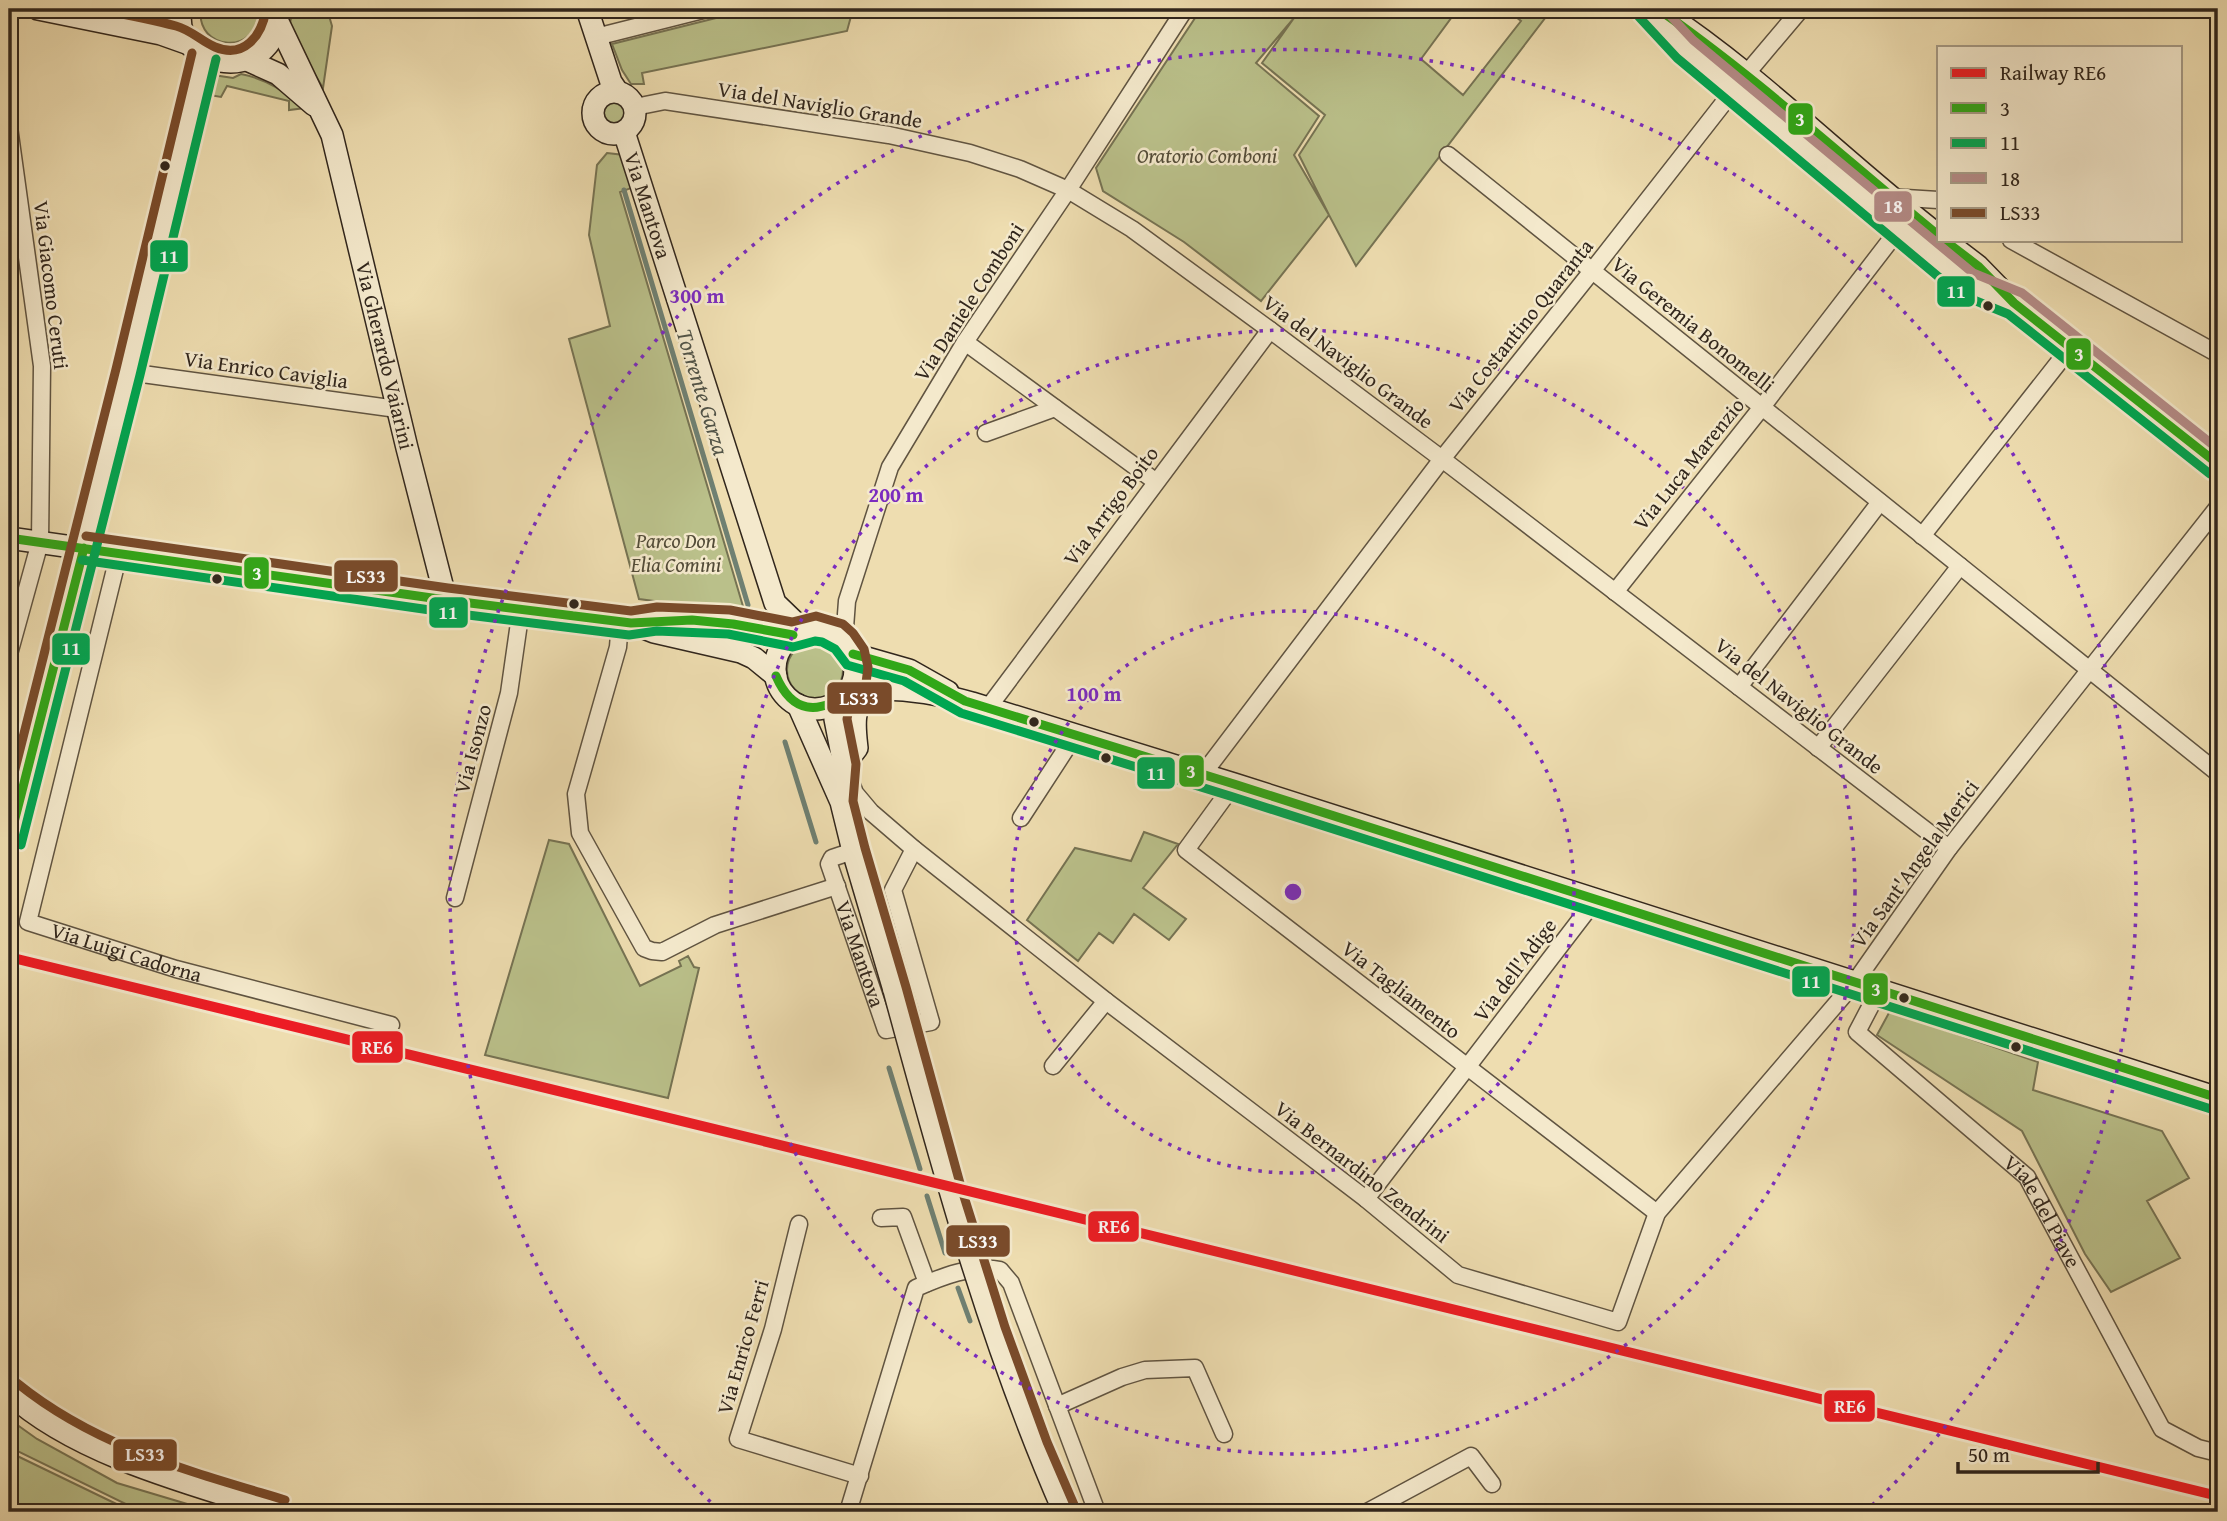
<svg xmlns="http://www.w3.org/2000/svg" width="2227" height="1521" viewBox="0 0 2227 1521" font-family="'Gentium Book Plus',serif">
<rect width="100%" height="100%" fill="#eeddb0"/>
<filter id="stains"><feTurbulence type="fractalNoise" baseFrequency=".00286" numOctaves="4"/><feColorMatrix values="0 0 0 0 .2 0 0 0 0 .09 0 0 0 0 .02 0 0 0 .5 -.17"/></filter>
<radialGradient id="worn" r=".72"><stop offset=".6" stop-color="#630" stop-opacity="0"/><stop offset="1" stop-color="#630" stop-opacity=".3"/></radialGradient>
<path fill="#bac08a" stroke="#767353" stroke-width="2" fill-rule="evenodd" d="M201 9H258C260 57 195 51 201 9Z
M293 9H327L332 26 323 88 291 35 290 23Z
M752 9H853L847 31 642 73 644 84H631L622 70 612 44Z
M1201 9H1379L1389 17 1396 9H1455L1457 10 1421 59 1463 95 1521 21 1506 9H1552L1356 266 1329 215 1261 301 1184 242 1103 191 1096 168ZM1294 18 1262 63 1325 115 1299 155 1329 215 1294 155 1319 116 1256 63Z
M241 74C267 79 285 92 305 108L289 110V101L227 86 221 97 209 95 213 75 233 78Z
M604 113a11 11 0 1 1 22 0a11 11 0 1 1-22 0Z
M607 153 624 155 634 187 620 192 745 613 639 599 569 339 610 326 589 235 597 165Z
M787 670a28 28 0 1 1 56 0a28 28 0 1 1-56 0Z
M1144 832 1178 844 1143 888 1186 919 1169 940 1134 914 1113 943 1099 933 1078 961 1027 920 1075 848 1131 861Z
M549 840 569 844 640 986 681 966 679 961 688 956 694 967 699 968 668 1098 485 1055Z
M1890 1011 2038 1062 2033 1090 2162 1131 2189 1178 2147 1201 2180 1258 2111 1292 2085 1254 2022 1131 1877 1035Z
M9 1419 37 1439 117 1483 214 1512H142L9 1447Z
M9 1452 133 1512H9Z"/>
<g fill="none" stroke-linecap="round" stroke-linejoin="round">
<path stroke="#6f8072" stroke-width="5" d="M624 190 748 605
M785 742 816 842
M889 1068 920 1169
M927 1196 945 1253
M958 1288 970 1321"/>
<defs>
<g id="street">
<path d="M596 37 707 9"/>
<path d="M635 107 665 101 889 135 970 153 1020 169 1068 190 1132 229 1270 330 1442 459 1949 848"/>
<path d="M9 127 42 366 40 542 9 654"/>
<path d="M1448 155 2218 773"/>
<path d="M1890 197 1938 200"/>
<path d="M2011 240 2218 354"/>
<path d="M965 342 1155 481"/>
<path d="M128 372 397 409"/>
<path d="M986 433 1055 408"/>
<path d="M1922 536 2070 348"/>
<path id="s1" d="M119 553 28 922 176 969 391 1025"/>
<path d="M1615 592 1762 407 1899 229"/>
<path d="M620 622 618 647 576 794 580 833 644 948 652 951 662 952 715 925 837 886"/>
<path d="M844 641 847 601 890 467 965 342 1068 190 1185 9"/>
<path d="M1739 687 1880 502"/>
<path d="M988 708 1270 330"/>
<path d="M1818 748 1960 566"/>
<path d="M844 765 855 793 871 812 914 849 1106 1001 1366 1199 1458 1275 1618 1322 1657 1213 1855 982 1949 848 2218 507"/>
<path d="M1203 774 1442 459 1592 271 1747 73 1801 9"/>
<path d="M1234 784 1186 850 1657 1213"/>
<path d="M1021 818 1075 735"/>
<path id="s2" d="M853 851 832 858 829 864 886 1030 931 1022 893 890 914 849"/>
<path d="M455 898 509 693 521 609"/>
<path id="s3" d="M1879 990 1857 1032 2027 1177 2162 1429 2198 1448 2218 1453"/>
<path d="M1053 1066 1106 1001"/>
<path d="M1366 1199 1596 899"/>
<path d="M881 1218 903 1217 927 1283"/>
<path d="M799 1224 773 1329 738 1439 860 1476"/>
<path d="M1057 1406 1122 1377 1145 1370 1195 1368 1224 1434"/>
<path d="M848 1512 916 1288C941 1277 973 1264 1000 1270L1011 1283 1097 1512"/>
<path d="M1367 1512 1471 1456 1492 1484"/>
</g>
<g id="secondary">
<path d="M38 9 161 34 192 45"/>
<path d="M181 9C170 71 276 86 278 13"/>
<path d="M587 9 611 82 617 91"/>
<path d="M1648 9 1685 49 1899 229 1967 284 2014 303"/>
<path d="M1660 10C1760 76 1844 162 1938 235"/>
<path id="s4" d="M278 22 332 135 407 448 446 600"/>
<path d="M247 60 278 74 314 105"/>
<circle cx="614" cy="113" r="21"/>
<path id="s5" d="M624 132 775 603 803 630"/>
<path d="M1944 240 1978 266 2014 303 2218 464"/>
<path d="M9 538 446 600 631 623 654 632 741 652 754 658 776 676"/>
<path d="M633 623C687 614 740 625 793 635"/>
<circle cx="815" cy="669" r="40"/>
<path d="M853 654 909 670 948 692"/>
<path d="M849 692C889 685 933 692 972 703L1234 784 2218 1098"/>
<path d="M838 702 835 719 844 765V772"/>
<path d="M798 705 841 802 853 851 894 990"/>
<path d="M844 765 857 748C854 721 850 699 883 692"/>
<path d="M9 842 128 372 204 56"/>
<path d="M9 1393C76 1455 194 1485 281 1512"/>
</g>
</defs>
<use href="#street" stroke="#605441" stroke-width="19"/>
<use href="#secondary" stroke="#31261c" stroke-width="24"/>
<use href="#street" stroke="#f4e9cc" stroke-width="16"/>
<use href="#secondary" stroke="#f4e9cc" stroke-width="21"/>
<defs>
<path id="secondary-bridge" d="M894 990C942 1167 990 1344 1064 1512"/>
</defs>
<use href="#secondary-bridge" stroke="#31261c" stroke-width="24" stroke-linecap="butt"/>
<use href="#secondary-bridge" stroke="#f4e9cc" stroke-width="21"/>
<defs>
<path id="bus-1" d="M1658 9C1757 78 1845 159 1938 235
M1944 240 1978 266 2014 303 2218 464
M9 538 446 600 631 623 692 620 733 624 793 635
M853 654 909 670 965 701 1234 784 2218 1098
M776 676C792 713 818 716 849 692
M9 842 84 548"/>
<path id="bus-2" d="M1639 17 1677 58 1959 294 2008 314 2210 474
M82 560 444 612 629 635 657 631 728 634 793 647 815 641 822 642 835 649 847 665 904 681 961 713 1230 796 2214 1110
M21 845 140 375 216 59"/>
<path id="bus-3" d="M1664 9 1693 40 1973 273 2022 293 2218 449"/>
<path id="bus-4" d="M96 9C123 14 150 19 176 26 191 30 201 41 215 47 244 59 262 36 266 9
M86 536 448 588 631 611 657 607 730 610 792 622 816 616 843 624 853 633 864 649 868 667 866 683 859 699 849 708 847 719 856 764 853 801 865 848 906 987 961 1187 1005 1327 1047 1442 1075 1507
M9 793 116 369 192 53
M17 1383C96 1447 189 1471 285 1500"/>
</defs>
<use href="#bus-1" stroke="#f4e9cc" stroke-width="14"/>
<use href="#bus-2" stroke="#f4e9cc" stroke-width="14"/>
<use href="#bus-3" stroke="#f4e9cc" stroke-width="14"/>
<use href="#bus-4" stroke="#f4e9cc" stroke-width="14"/>
<use href="#bus-1" stroke="#31a718" stroke-width="9"/>
<use href="#bus-2" stroke="#00a651" stroke-width="9"/>
<use href="#bus-3" stroke="#b48b87" stroke-width="9"/>
<use href="#bus-4" stroke="#7a4b2a" stroke-width="9"/>
<defs>
<path id="rail-1" d="M9 957 2218 1496"/>
</defs>
<use href="#rail-1" stroke="#f4e9cc" stroke-width="16"/>
<use href="#rail-1" stroke="#ed1c24" stroke-width="10"/>
</g>
<g fill="none" stroke="#7b2cbf" stroke-width="3.5" stroke-dasharray="3.5 7">
<circle cx="1293" cy="892" r="281"/>
<circle cx="1293" cy="892" r="562"/>
<path d="M718 1509A843 843 0 1 1 1868 1509"/>
</g>
<g fill="#31261c" stroke="#f4e9cc" stroke-width="2.5">
<circle cx="165" cy="166" r="6"/>
<circle cx="1988" cy="306" r="6"/>
<circle cx="217" cy="579" r="6"/>
<circle cx="574" cy="604" r="6"/>
<circle cx="1034" cy="722" r="6"/>
<circle cx="1106" cy="758" r="6"/>
<circle cx="1904" cy="998" r="6"/>
<circle cx="2016" cy="1047" r="6"/>
</g>
<g text-anchor="middle" stroke-width="5" stroke-linejoin="round" paint-order="stroke">
<g font-size="21" fill="#31261c" stroke="#f4e9cc">
<text transform="translate(820 105) rotate(9)" y="7">Via del Naviglio Grande</text>
<text dy="7" stroke="none"><textPath href="#s5" startOffset="77">Via Mantova</textPath></text>
<text transform="translate(51 285) rotate(83)" y="7">Via Giacomo Ceruti</text>
<text transform="translate(969 302) rotate(-57)" y="7">Via Daniele Comboni</text>
<text transform="translate(1693 325) rotate(39)" y="7">Via Geremia Bonomelli</text>
<text transform="translate(1521 326) rotate(-51)" y="7">Via Costantino Quaranta</text>
<text dy="7" stroke="none"><textPath href="#s4" startOffset="352">Via Gherardo Vaiarini</textPath></text>
<text transform="translate(1348 362) rotate(37)" y="7">Via del Naviglio Grande</text>
<text transform="translate(266 370) rotate(8)" y="7">Via Enrico Caviglia</text>
<text transform="translate(1689 464) rotate(-51)" y="7">Via Luca Marenzio</text>
<text transform="translate(1111 506) rotate(-53)" y="7">Via Arrigo Boito</text>
<text transform="translate(1799 706) rotate(38)" y="7">Via del Naviglio Grande</text>
<text transform="translate(473 749) rotate(-75)" y="7">Via Isonzo</text>
<text transform="translate(1915 864) rotate(-54)" y="7">Via Sant'Angela Merici</text>
<text dy="7" stroke="none"><textPath href="#s1" startOffset="483">Via Luigi Cadorna</textPath></text>
<text dy="7" stroke="none"><textPath href="#s2" startOffset="124">Via Mantova</textPath></text>
<text transform="translate(1515 970) rotate(-53)" y="7">Via dell'Adige</text>
<text transform="translate(1401 990) rotate(38)" y="7">Via Tagliamento</text>
<text transform="translate(1362 1172) rotate(38)" y="7">Via Bernardino Zendrini</text>
<text dy="7" stroke="none"><textPath href="#s3" startOffset="308">Viale del Piave</textPath></text>
<text transform="translate(743 1347) rotate(-74)" y="7">Via Enrico Ferri</text>
</g>
<g font-size="21" font-style="italic" fill="#534c38" stroke="#f4e9cc">
<text x="1207" y="163">Oratorio Comboni</text>
<text x="676" y="548">Parco Don<tspan x="676" dy="24">Elia Comini</tspan></text>
</g>
<g font-size="23" font-style="italic" fill="#505347" stroke="#f4e9cc">
<text transform="translate(703 392) rotate(73)" y="8">Torrente Garza</text>
</g>
</g>
<circle cx="1293" cy="892" r="10" fill="#7b2cbf" stroke="#f4e9cc" stroke-width="3.5"/>
<g font-size="21" text-anchor="middle" font-weight="bold" fill="#7b2cbf" stroke="#f4e9cc" stroke-width="5" stroke-linejoin="round" paint-order="stroke">
<text x="697" y="303">300 m</text>
<text x="896" y="502">200 m</text>
<text x="1094" y="701">100 m</text>
</g>
<g stroke="#f4e9cc" stroke-width="2.5">
<rect x="1787" y="102" width="27" height="34" rx="7" fill="#31a718"/>
<rect x="1873" y="190" width="40" height="33" rx="7" fill="#b48b87"/>
<rect x="149" y="239" width="40" height="34" rx="7" fill="#00a651"/>
<rect x="1936" y="275" width="40" height="33" rx="7" fill="#00a651"/>
<rect x="2065" y="337" width="27" height="34" rx="7" fill="#31a718"/>
<rect x="243" y="556" width="27" height="34" rx="7" fill="#31a718"/>
<rect x="333" y="559" width="66" height="34" rx="7" fill="#7a4b2a"/>
<rect x="428" y="596" width="41" height="33" rx="7" fill="#00a651"/>
<rect x="51" y="632" width="40" height="34" rx="7" fill="#00a651"/>
<rect x="826" y="681" width="67" height="34" rx="7" fill="#7a4b2a"/>
<rect x="1178" y="754" width="27" height="34" rx="7" fill="#31a718"/>
<rect x="1136" y="756" width="40" height="34" rx="7" fill="#00a651"/>
<rect x="1791" y="965" width="40" height="33" rx="7" fill="#00a651"/>
<rect x="1862" y="972" width="27" height="34" rx="7" fill="#31a718"/>
<rect x="351" y="1030" width="53" height="34" rx="7" fill="#ed1c24"/>
<rect x="1087" y="1210" width="53" height="33" rx="7" fill="#ed1c24"/>
<rect x="945" y="1224" width="66" height="34" rx="7" fill="#7a4b2a"/>
<rect x="1823" y="1389" width="53" height="34" rx="7" fill="#ed1c24"/>
<rect x="112" y="1438" width="66" height="34" rx="7" fill="#7a4b2a"/>
</g>
<g font-size="19" text-anchor="middle" font-weight="bold" fill="#fff">
<text x="1800" y="126">3</text>
<text x="1893" y="213">18</text>
<text x="169" y="263">11</text>
<text x="1956" y="298">11</text>
<text x="2079" y="361">3</text>
<text x="257" y="580">3</text>
<text x="366" y="583">LS33</text>
<text x="448" y="619">11</text>
<text x="71" y="655">11</text>
<text x="859" y="705">LS33</text>
<text x="1191" y="778">3</text>
<text x="1156" y="780">11</text>
<text x="1811" y="988">11</text>
<text x="1876" y="996">3</text>
<text x="377" y="1054">RE6</text>
<text x="1114" y="1233">RE6</text>
<text x="978" y="1248">LS33</text>
<text x="1850" y="1413">RE6</text>
<text x="145" y="1461">LS33</text>
</g>
<rect width="2227" height="1521" fill="none" stroke="#eeddb0" stroke-width="35"/>
<rect x="10" y="10" width="2206" height="1500" fill="none" stroke="#31261c" stroke-width="3.5"/>
<rect x="18" y="18" width="2192" height="1486" fill="none" stroke="#31261c" stroke-width="2"/>
<rect x="1937" y="46" width="245" height="196" fill="#f4e9cc" stroke="#a69b86" stroke-width="2"/>
<rect x="1951" y="68" width="35" height="10" fill="#ed1c24" stroke="#a69b86" stroke-width="2"/>
<text x="2000" y="80" font-size="21" fill="#31261c">Railway RE6</text>
<rect x="1951" y="103" width="35" height="10" fill="#31a718" stroke="#a69b86" stroke-width="2"/>
<text x="2000" y="116" font-size="21" fill="#31261c">3</text>
<rect x="1951" y="138" width="35" height="10" fill="#00a651" stroke="#a69b86" stroke-width="2"/>
<text x="2000" y="150" font-size="21" fill="#31261c">11</text>
<rect x="1951" y="173" width="35" height="10" fill="#b48b87" stroke="#a69b86" stroke-width="2"/>
<text x="2000" y="186" font-size="21" fill="#31261c">18</text>
<rect x="1951" y="208" width="35" height="10" fill="#7a4b2a" stroke="#a69b86" stroke-width="2"/>
<text x="2000" y="220" font-size="21" fill="#31261c">LS33</text>
<path d="M1958 1462v10h140v-10" fill="none" stroke="#31261c" stroke-width="3.5"/>
<text x="1968" y="1462" font-size="21" fill="#31261c" stroke="#f4e9cc" stroke-width="5" paint-order="stroke">50 m</text>
<rect width="100%" height="100%" filter="url(#stains)"/>
<rect width="100%" height="100%" fill="url(#worn)"/>
</svg>
